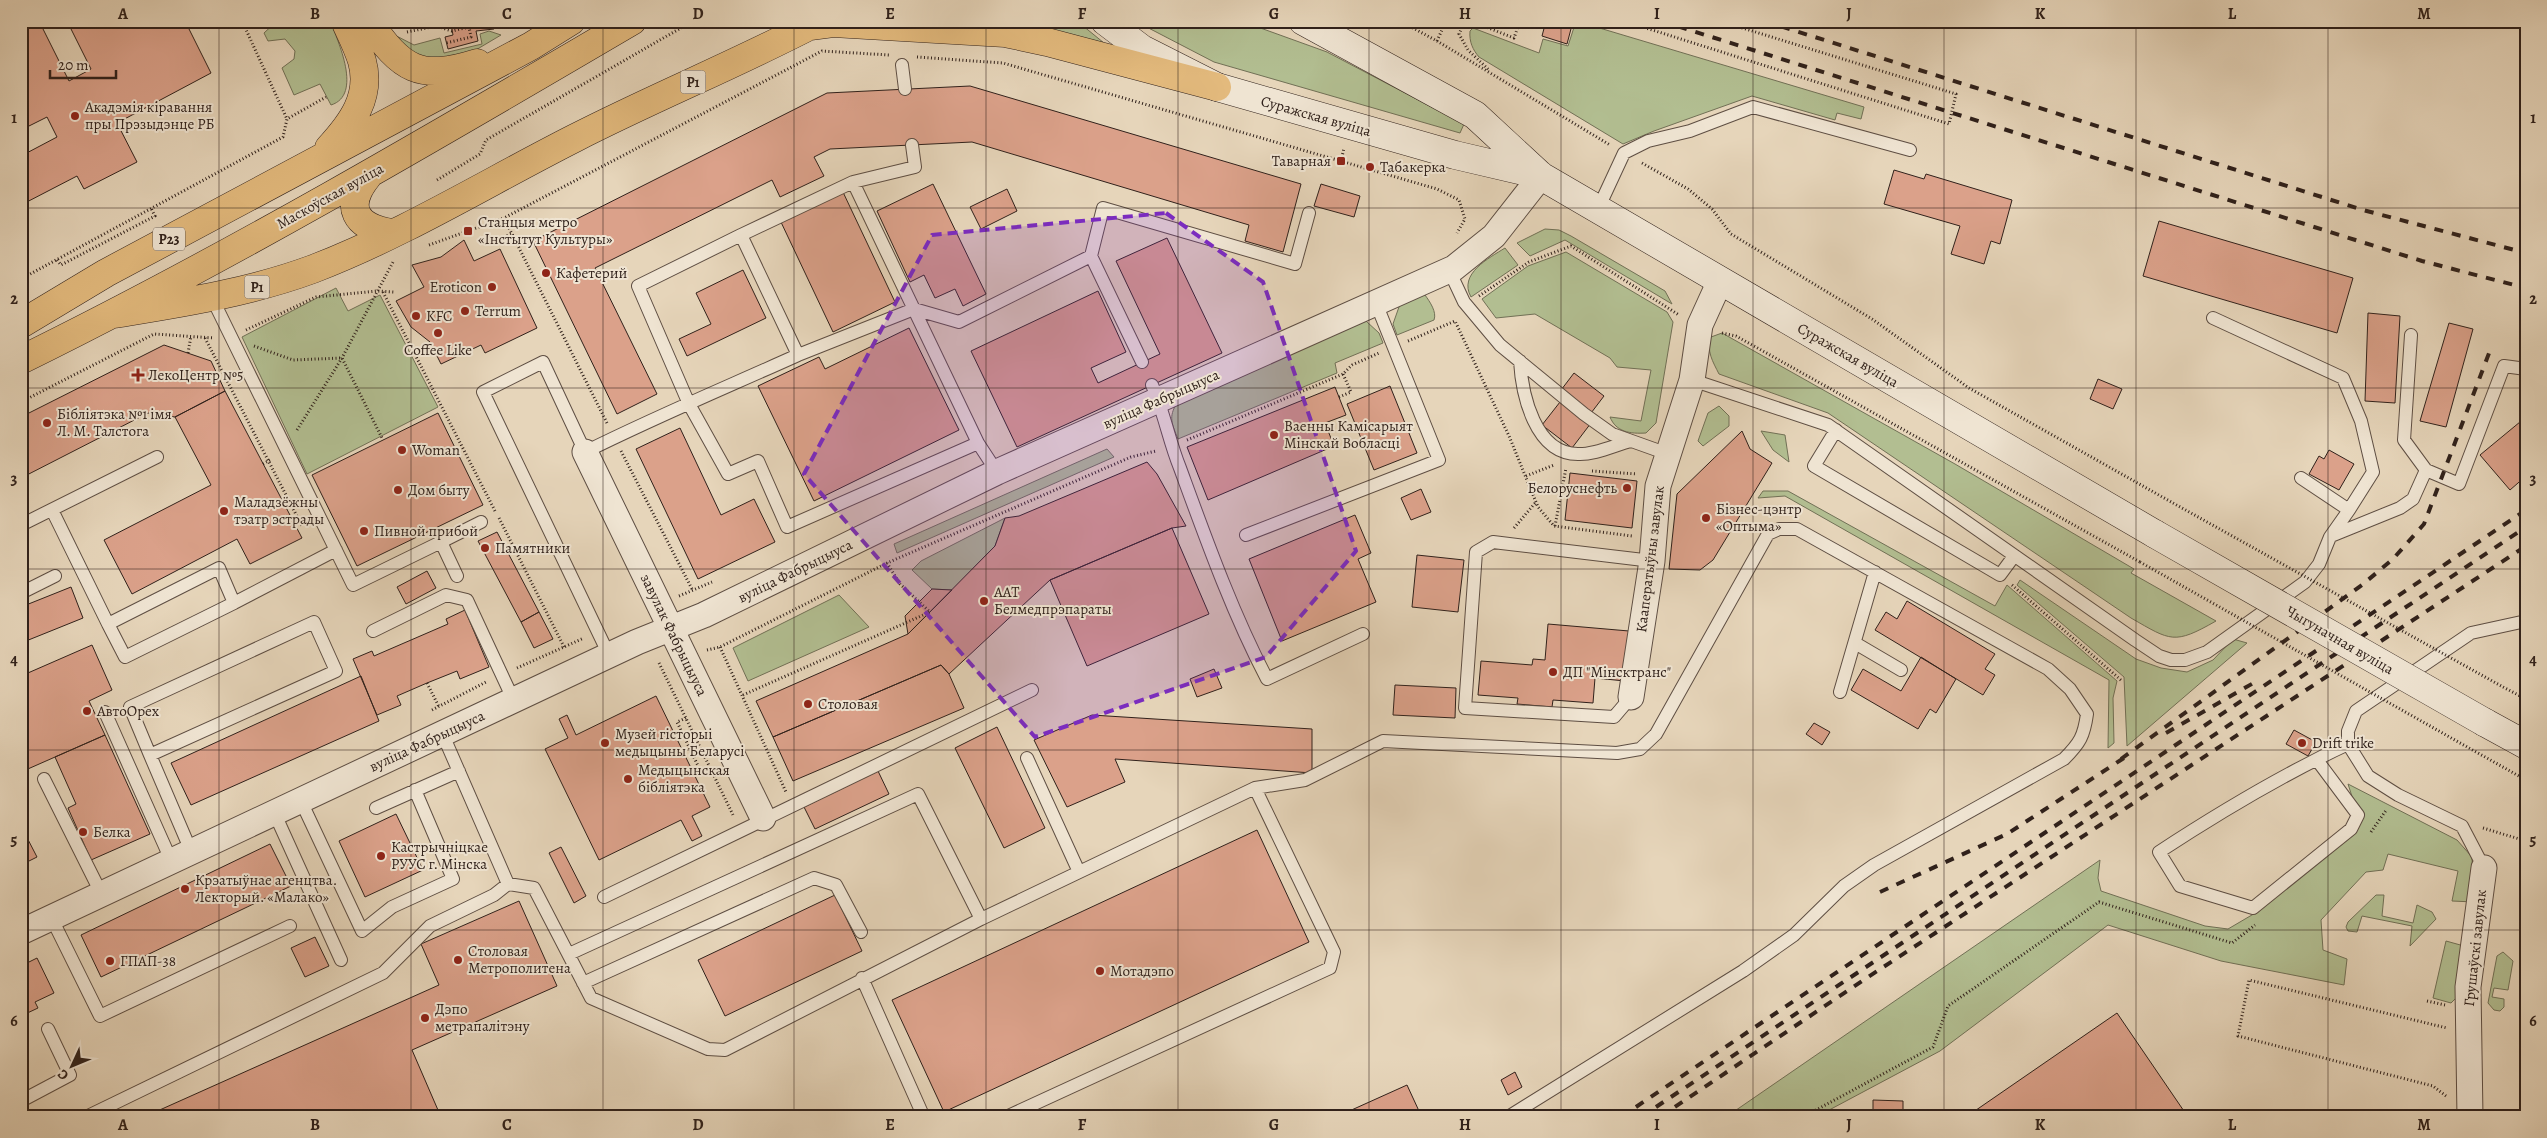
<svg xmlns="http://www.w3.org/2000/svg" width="2547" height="1138" viewBox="0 0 2547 1138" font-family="Alegreya,serif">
<rect width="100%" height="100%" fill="#e6d5ba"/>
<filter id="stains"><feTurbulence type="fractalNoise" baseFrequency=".004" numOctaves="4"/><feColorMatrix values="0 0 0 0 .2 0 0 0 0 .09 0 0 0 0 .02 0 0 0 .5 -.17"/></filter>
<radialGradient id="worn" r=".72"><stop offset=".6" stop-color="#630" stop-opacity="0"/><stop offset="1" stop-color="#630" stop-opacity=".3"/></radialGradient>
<path fill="#b2be91" stroke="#717056" d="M277 21H330C338 41 363 95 331 105L320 84 294 95 282 68 294 59 295 51 285 39 268 41 264 33Z
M1006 21H1077L1104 43 1046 28Z
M1135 21H1241L1327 52 1464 124 1460 133 1214 62Z
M1576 21 1864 107 1861 119 1837 113 1835 120 1752 96 1654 131 1623 144 1479 57C1473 50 1469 42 1470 31L1473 28 1539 53 1543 39 1568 46Z
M379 27 414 45 440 38 444 53 482 44 480 34 489 31 501 35 464 57 423 59Z
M1545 229 1559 230 1571 236 1665 291 1672 304 1565 240 1530 256 1517 243Z
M1505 248 1518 265 1471 297C1458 274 1489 258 1505 248Z
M1566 252 1667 312 1673 322 1656 423 1646 433C1630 434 1616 432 1610 417L1641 421 1651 370 1617 367 1610 358 1535 314 1496 318 1482 299 1528 266Z
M336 288 348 311 380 295 438 407 307 474 242 337Z
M1421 294 1425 295C1430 302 1437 312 1434 320L1397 335 1393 324 1400 304Z
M1366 321 1379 333 1383 343 1335 363 1337 373 1178 439C1172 424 1168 417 1177 403Z
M1722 333 1955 464 2134 569 2131 573 2216 621C2174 645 2171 641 2131 618L1828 413 1719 374C1713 362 1706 351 1711 337Z
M1719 406 1729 416V426L1703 446 1698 441 1708 413Z
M1761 431 1785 435 1789 462 1773 450Z
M1107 449 1114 457 897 553 894 544Z
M1763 491H1788L1995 606 2007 585 2117 681 2113 698 2114 743 2108 748 2109 680 1785 496 1758 498Z
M1005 518 995 546 952 590 932 589 912 570 921 561Z
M2020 580 2136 659 2161 668 2187 672 2213 660 2233 639 2247 643 2127 746 2124 677 2017 585Z
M839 595 869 627 748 681 733 648Z
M2348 784 2457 840 2472 857 2474 902 2452 901 2458 871 2388 854 2383 870 2366 872 2321 920 2323 950 2347 959 2344 985 2221 961 2108 925 1940 1051 1816 1117H1726L2100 860 2098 878 2101 891 2205 926 2228 929 2257 912 2350 830 2356 809Z
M2376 895H2384L2382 916 2413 923 2417 905 2432 912 2436 919 2410 946 2412 926 2362 916 2357 932 2348 931 2346 927 2348 922Z
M2446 941 2464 946 2457 997 2451 1003 2433 998Z
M2503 952 2513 961 2508 990 2494 988 2492 997 2504 999V1007L2500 1011 2494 1010 2488 1003 2497 956Z"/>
<path fill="#dba18a" stroke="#30211b" d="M21 21H39L69 81 91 69 67 21H185L211 73 117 123 137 162 84 189 77 176 21 205V156L57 137 47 117 21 130Z
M464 21H496L494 29 476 31 478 41 448 49 445 37 453 35 451 24Z
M1546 21H1561L1572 25 1567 44 1542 36Z
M970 86 1301 184 1283 252 1245 241 1249 225 972 142 830 149 814 157 824 176 780 197 772 180 595 268 657 394 617 414 533 241 827 93Z
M1894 170 1924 179 1926 174 2012 200 2000 244 1991 241 1984 264 1951 254 1960 226 1884 204Z
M933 184 986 294 963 306 955 289 935 298 924 275 910 282 877 211Z
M1321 184 1360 196 1354 217 1314 206Z
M1007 189 1017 211 981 229 970 207Z
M842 190 895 302 833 332 780 220Z
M2159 221 2353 278 2337 333 2143 276Z
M1167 238 1222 353 1017 447 971 351 1098 291 1126 352 1091 368 1098 383 1160 354 1116 261Z
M464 240 474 261 500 249 537 328 485 353 481 345 441 364 430 342 411 327 396 301 424 287 412 265 441 257Z
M743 270 766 318 687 356 679 339 711 324 696 293Z
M2368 313 2400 316 2395 403 2365 401Z
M2449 323 2473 329 2446 427 2420 421Z
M909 328 959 430 814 501 758 386 819 357 825 369Z
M164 345 211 361 225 391 175 417 148 413 21 478V417Z
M1574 373 1604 396 1588 417 1591 423 1572 448 1542 425 1560 402 1555 398Z
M2098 379 2122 389 2113 409 2090 399Z
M1390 386 1417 453 1374 470 1347 404Z
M1335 387 1346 415 1325 423 1334 446 1208 500 1187 447Z
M225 391 302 538 250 564 237 539 132 594 104 540 211 485 175 417Z
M438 413 483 505 357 566 312 475Z
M2526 417V476L2510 490 2480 455Z
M680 428 721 515 754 499 775 542 698 579 636 449Z
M1742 431 1750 449 1772 463 1713 560 1700 570 1669 569 1677 494Z
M2329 450 2354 464 2339 490 2309 474 2319 456 2324 459Z
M1147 462 1157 474 1186 526 1172 528 1050 580 949 674 941 665 773 737 756 701 908 634 995 546 1005 518 1019 516Z
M1570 473 1637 481 1632 528 1565 520Z
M1421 489 1431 512 1411 520 1401 498Z
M1355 515 1371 553 1358 559 1376 602 1282 641 1249 559Z
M1172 528 1209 614 1087 666 1050 580Z
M497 532 539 612 521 622 478 541Z
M1417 555 1464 560 1458 612 1412 607Z
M427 571 436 588 406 604 397 587Z
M71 587 83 618 21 643V607Z
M932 589 952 590 908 634 905 616Z
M1907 601 1995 654 1985 669 1995 675 1983 695 1875 630 1886 612 1897 619Z
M465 610 489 667 460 679 457 671 427 683 397 696 401 705 377 715 353 659 372 651 374 656 448 624 446 619Z
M539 612 553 639 534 648 521 622Z
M1548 624 1629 631 1625 681 1595 678 1593 703 1553 700 1552 707 1517 704 1518 698 1478 695 1481 661 1532 665 1533 659 1545 660Z
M92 645 112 690 89 701 105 735 21 772V676Z
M1921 657 1956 679 1936 713 1930 709 1918 729 1851 690 1863 669 1901 691Z
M941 665 949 674 964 708 793 781 773 737Z
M1214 669 1222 688 1197 697 1190 679Z
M361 676 379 721 191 805 171 763Z
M1395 685 1456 688 1455 718 1393 715Z
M656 696 710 807 692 816 702 836 692 841 681 820 599 860 545 749 568 738 559 719 567 715 576 735Z
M1092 715 1312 729V773L1115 759 1125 782 1067 807 1034 740Z
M1814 723 1830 732 1822 745 1806 734Z
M997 727 1045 828 1004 848 955 748Z
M2294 730 2316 742 2308 756 2286 744Z
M105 735 150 834 91 860 68 808 76 804 55 757Z
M878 771 889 794 815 829 804 807Z
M396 814 423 870 365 897 339 841Z
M21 826 37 857 21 865Z
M1257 830 1309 942 944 1112 892 1000Z
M270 844 291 886 101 977 81 935Z
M561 847 586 896 574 903 549 853Z
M835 895 862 951 725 1016 698 960Z
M519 901 557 986 412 1050 441 1117H144L439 985 421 944Z
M315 937 329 966 305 977 291 948Z
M37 958 54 993 35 1002 38 1008 21 1016V966Z
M2117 1013 2188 1117H1966Z
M1515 1072 1522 1087 1508 1095 1501 1080Z
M1407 1085 1419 1111 1405 1117H1336Z
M1873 1100 1903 1101V1117H1873Z"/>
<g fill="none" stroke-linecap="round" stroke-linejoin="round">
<defs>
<path id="service" d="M902 65 905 89
M853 182 915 167 912 145
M1598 209 1624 153 1648 141 1690 131 1753 107 1910 150
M741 235 853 182 978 443 997 472
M1449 270 1464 302 1500 345 1584 414 1612 434 1668 454
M212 298 353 585 441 542 457 576
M2213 318 2343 378 2361 421 2373 472 2349 510
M798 355 914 309 959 322 1091 256
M1520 361C1522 395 1535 454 1578 454 1594 455 1615 445 1631 441
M1142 362 1091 256 1103 208 1295 264 1309 213
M1692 380 1828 425 2135 640 2159 656 2171 660H2185L2207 652 2305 582 2319 564 2330 537 2349 510 2301 478
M1152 385C1164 412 1169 441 1180 468 1206 539 1232 612 1267 679L1363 634
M1836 430 1814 466 2000 575 2014 556
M2426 470 2459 484 2504 366 2526 369
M52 510 108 624 219 568 234 603 336 550
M21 525 157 457
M1246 535 1439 460 1376 303
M2331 536 2400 508 2413 499 2426 470 2404 440 2411 335
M441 542 481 522
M21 593 55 576
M108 624 125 657 234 603
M373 631 446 595 467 600 514 701
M1855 643 1901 670
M609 655 483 392 543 362 585 452C655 417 727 387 798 355L741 235 638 286 689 404 728 474 758 461 787 527 978 443
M1840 692 1875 572
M1631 697 1614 717 1465 708 1476 552 1493 542 1652 561
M105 712 171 860
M150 755 130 707 314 622 336 671 150 755 191 851
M1027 758 1079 872
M2317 760 2358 815 2351 829 2253 908 2180 886 2159 852C2220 812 2282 775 2348 744
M44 779 101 893
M300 799 362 931 392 907 453 879 415 790
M376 808 459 771
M274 812 341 960
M2484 868 2462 826 2398 795 2368 776 2348 744V731L2356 711 2471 633 2526 621
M508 884 534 888 591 998 708 1049 725 1050 981 919 1255 788 1305 780 1383 741 1617 753 1640 749 1656 734 1768 534 1779 529H1797L2048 669 2070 689 2087 714C2084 736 2080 743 2064 759L1874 865 1844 886 1794 935 1743 971 1508 1117
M604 897 1032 690
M51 917 100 1016 290 926
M569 954 918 794 981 919
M862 978 922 1113 929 1117
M583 983 814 878 836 885 861 932
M21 1101 70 1075 48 1029
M86 1117 383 973 430 926 494 895 508 884 443 735
M1006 1117 1330 968 1334 952 1255 788"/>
<path id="minor" d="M585 452 763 818
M1631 697 1652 561 1658 486 1692 380 1700 325 1720 281
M21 932 637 642 704 615 997 472 1454 268 1494 236 1541 176
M2470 1117 2468 987 2484 868"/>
<path id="secondary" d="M1105 21 1142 49 1217 87 1455 155 1540 175
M1303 21 1475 115 1541 176 2155 534
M2484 722 2526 745"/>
<path id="primary" d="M368 21C402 70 419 81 477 63
M810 26 833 23 1005 33 1047 42 1217 87
M329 148C351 124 372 97 362 61 358 48 351 34 345 21
M368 176C343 207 355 227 392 233
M114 314C181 303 248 293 313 269 404 234 488 182 575 138 655 97 739 63 819 21
M21 324 106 273 531 46 571 21
M21 360C230 257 431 139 632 21"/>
</defs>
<use href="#service" stroke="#5e4e43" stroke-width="14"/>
<use href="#minor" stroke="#5e4e43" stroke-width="27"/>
<use href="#secondary" stroke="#30211b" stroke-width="29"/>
<use href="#primary" stroke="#30211b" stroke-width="29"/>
<path stroke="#30211b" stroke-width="3" stroke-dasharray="1 2.5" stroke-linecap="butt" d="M242 21 287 119
M1400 21 1437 41 1610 145
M1465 21 1459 34 1468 50 1489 70
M1471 21 1514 38 1520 21
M1523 21 1544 27
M1624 21 1949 124 1956 94 1720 21
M437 26 457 21
M469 27 488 22 501 23 506 21
M407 32 436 26 452 31 469 27 471 37 446 43
M1437 41 1446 21
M917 57 1003 63 1437 189 1459 200 1465 219 1457 233
M1341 161 1344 148
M1642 163 1688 189 1712 209 1731 234 1872 319 1969 388 2173 503
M437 180 480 154 486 140 693 21
M494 241 511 234
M429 245 504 218
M57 260 61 265 155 216 151 208
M21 279 283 137 287 119 326 97
M383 292 495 511
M1479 296 1529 262 1571 246 1679 315
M246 330 316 297 377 291 394 292
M1722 333 1736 336 2140 562
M205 338 302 526
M1408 341 1455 321 1509 436 1538 507 1554 526 1632 536
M254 346 293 360 342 358 383 440
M188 353 191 336
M1339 397 1351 392 1343 374
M21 402 154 334 214 338
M607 423 504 218 822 51 889 55
M297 430 342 358 393 262
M1187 440 1343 374 1352 365 1379 353
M621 451 693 591
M263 464 272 459
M1592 471 1637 474
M1526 476 1554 465
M499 518 564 647
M1555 526 1566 468
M1514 528 1536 502
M2012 585 2122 681
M679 596 712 582
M720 647 786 792
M707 650 720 647 887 563 1131 457 1156 451
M659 663 734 817
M517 668 584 638
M427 683 439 707
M2503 687 2526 699
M743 695 930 612 900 584 887 563
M432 710 486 682
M686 718 677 722 701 772 710 769
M2469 748 2526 780
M2483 828 2526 841
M2371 832 2387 809
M2427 1001 2445 1005
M2446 1096 2433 1086 2238 1036 2249 980 2447 1028
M1803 1117 1933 1047 1948 1006 2099 902 2232 943 2255 925"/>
<use href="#service" stroke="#efe4d2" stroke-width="12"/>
<use href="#minor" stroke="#efe4d2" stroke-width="25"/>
<use href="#secondary" stroke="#efe4d2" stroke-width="28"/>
<use href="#primary" stroke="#e3ba7d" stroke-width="28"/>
<path stroke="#30211b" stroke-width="4" stroke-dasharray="9 9" stroke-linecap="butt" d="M1661 21 2422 261 2526 288
M1764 21 2363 210 2526 253
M2166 733 2257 681
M2121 759 2362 585 2393 559 2424 524 2491 348
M1880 892 2007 834 2127 756
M1621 1117 2526 510
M1641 1117 2526 527
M1660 1117 1862 981 2526 546"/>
<defs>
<path id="secondary-bridge" d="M2155 534 2484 722"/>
</defs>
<use href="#secondary-bridge" stroke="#30211b" stroke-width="29" stroke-linecap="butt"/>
<path stroke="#30211b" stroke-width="3" stroke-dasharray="1 2.5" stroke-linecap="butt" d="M2173 503 2503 687
M2140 562 2469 748"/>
<use href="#secondary-bridge" stroke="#efe4d2" stroke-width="28"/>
</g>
<path fill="#7b2cbf" fill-opacity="0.2" stroke="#7b2cbf" stroke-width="4" stroke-dasharray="10 6" stroke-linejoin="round" d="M1166 213 1263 282 1356 551 1266 657 1035 737 804 474 932 235Z"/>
<path fill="none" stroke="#30211b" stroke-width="1" stroke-opacity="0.55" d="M219 21V1117M411 21V1117M603 21V1117M794 21V1117M986 21V1117M1178 21V1117M1369 21V1117M1561 21V1117M1753 21V1117M1944 21V1117M2136 21V1117M2328 21V1117M21 208H2526M21 388H2526M21 569H2526M21 750H2526M21 930H2526"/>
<g fill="#8f2418" stroke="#efe4d2" stroke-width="2">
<circle cx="75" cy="116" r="5"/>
<rect x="1336" y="156" width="10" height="10" rx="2.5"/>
<circle cx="1370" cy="167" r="5"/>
<rect x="463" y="226" width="10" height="10" rx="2.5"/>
<circle cx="546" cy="273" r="5"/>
<circle cx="492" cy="287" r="5"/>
<circle cx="465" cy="311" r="5"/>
<circle cx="416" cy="316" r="5"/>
<circle cx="438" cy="333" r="5"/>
<path d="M135.5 367.5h5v5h5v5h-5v5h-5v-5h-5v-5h5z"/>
<circle cx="47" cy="423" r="5"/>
<circle cx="1274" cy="435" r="5"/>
<circle cx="402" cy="450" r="5"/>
<circle cx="1627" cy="488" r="5"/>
<circle cx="398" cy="490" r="5"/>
<circle cx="224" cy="511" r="5"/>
<circle cx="1706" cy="518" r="5"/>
<circle cx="364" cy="531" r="5"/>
<circle cx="485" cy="548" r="5"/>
<circle cx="984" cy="601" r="5"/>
<circle cx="1553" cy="672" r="5"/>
<circle cx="808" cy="704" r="5"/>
<circle cx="87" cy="711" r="5"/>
<circle cx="605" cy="743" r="5"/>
<circle cx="2302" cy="743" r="5"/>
<circle cx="628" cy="779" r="5"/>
<circle cx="83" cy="832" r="5"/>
<circle cx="381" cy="856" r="5"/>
<circle cx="185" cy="889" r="5"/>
<circle cx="458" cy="960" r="5"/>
<circle cx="110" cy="961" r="5"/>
<circle cx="1100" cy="971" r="5"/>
<circle cx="425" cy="1018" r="5"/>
</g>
<g text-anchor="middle" stroke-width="4" stroke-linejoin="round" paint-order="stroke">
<g fill="#efe4d2" stroke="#695c52" stroke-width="1">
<rect x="680.5" y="70.5" width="25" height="23" rx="4"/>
<rect x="153" y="227.5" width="32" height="23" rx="4"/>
<rect x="244.5" y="275.5" width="25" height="23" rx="4"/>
</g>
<g font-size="14" font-weight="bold" fill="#30211b">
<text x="693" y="87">Р1</text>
<text x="169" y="244">Р23</text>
<text x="257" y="292">Р1</text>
</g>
<g font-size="15" fill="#30211b" stroke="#efe4d2" text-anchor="start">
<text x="85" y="112">Акадэмія кіравання<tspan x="85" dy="17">пры Прэзыдэнце РБ</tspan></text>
<text x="1331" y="166" text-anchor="end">Таварная</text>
<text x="1380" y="172">Табакерка</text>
<text x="478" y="227">Станцыя метро<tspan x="478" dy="17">«Інстытут Культуры»</tspan></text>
<text x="556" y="278">Кафетерий</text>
<text x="482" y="292" text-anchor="end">Eroticon</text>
<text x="475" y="316">Terrum</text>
<text x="426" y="321">KFC</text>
<text x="438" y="355" text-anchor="middle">Coffee Like</text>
<text x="148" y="380">ЛекоЦентр №5</text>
<text x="57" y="419">Бібліятэка №1 імя<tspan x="57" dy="17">Л. М. Талстога</tspan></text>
<text x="1284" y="431">Ваенны Камісарыят<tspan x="1284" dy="17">Мінскай Вобласці</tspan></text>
<text x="412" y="455">Woman</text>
<text x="1617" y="493" text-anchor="end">Белоруснефть</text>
<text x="408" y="495">Дом быту</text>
<text x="234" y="507">Маладзёжны<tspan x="234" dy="17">тэатр эстрады</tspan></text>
<text x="1716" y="514">Бізнес-цэнтр<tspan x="1716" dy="17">«Оптыма»</tspan></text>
<text x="374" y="536">Пивной прибой</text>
<text x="495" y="553">Памятники</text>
<text x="994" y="597">ААТ<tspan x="994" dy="17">Белмедпрэпараты</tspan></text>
<text x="1563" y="677">ДП "Мінсктранс"</text>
<text x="818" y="709">Столовая</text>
<text x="97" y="716">АвтоОрех</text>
<text x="615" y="739">Музей гісторыі<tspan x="615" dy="17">медыцыны Беларусі</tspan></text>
<text x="2312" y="748">Drift trike</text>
<text x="638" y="775">Медыцынская<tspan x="638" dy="17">бібліятэка</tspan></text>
<text x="93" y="837">Белка</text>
<text x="391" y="852">Кастрычніцкае<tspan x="391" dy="17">РУУС г. Мінска</tspan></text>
<text x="195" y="885">Крэатыўнае агенцтва.<tspan x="195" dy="17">Лекторый. «Малако»</tspan></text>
<text x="468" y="956">Столовая<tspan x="468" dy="17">Метрополитена</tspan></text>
<text x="120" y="966">ГПАП-38</text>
<text x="1110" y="976">Мотадэпо</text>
<text x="435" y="1014">Дэпо<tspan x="435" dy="17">метрапалітэну</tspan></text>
</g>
<g font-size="15" fill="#30211b" stroke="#efe4d2">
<text transform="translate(1316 116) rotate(16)" y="5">Суражская вуліца</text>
<text transform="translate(330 196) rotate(-29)" y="5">Маскоўская вуліца</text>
<text transform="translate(1848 355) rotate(30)" y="5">Суражская вуліца</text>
<text transform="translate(1161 399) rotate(-24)" y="5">вуліца Фабрыцыуса</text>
<text transform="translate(1650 559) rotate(-83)" y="5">Кааператыўны завулак</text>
<text transform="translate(795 571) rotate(-26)" y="5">вуліца Фабрыцыуса</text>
<text transform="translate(674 635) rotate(64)" y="5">завулак Фабрыцыуса</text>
<text transform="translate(2340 640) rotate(30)" y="5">Чыгуначная вуліца</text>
<text transform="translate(427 741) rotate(-25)" y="5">вуліца Фабрыцыуса</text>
<text transform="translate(2475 948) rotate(-84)" y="5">Грушаўскі завулак</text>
</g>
</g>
<rect width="2547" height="1138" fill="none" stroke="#e6d5ba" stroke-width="55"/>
<g transform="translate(72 1066) rotate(226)" stroke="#efe4d2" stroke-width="4" paint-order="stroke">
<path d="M0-4L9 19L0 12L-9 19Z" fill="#30211b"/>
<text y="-8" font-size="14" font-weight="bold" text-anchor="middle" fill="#30211b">С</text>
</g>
<path d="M50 70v8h66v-8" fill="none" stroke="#30211b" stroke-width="2.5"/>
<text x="58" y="70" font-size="15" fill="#30211b" stroke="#efe4d2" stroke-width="4" paint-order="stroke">20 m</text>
<rect x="28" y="28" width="2492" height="1082" fill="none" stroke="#30211b" stroke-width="2"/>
<g font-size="16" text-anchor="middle" font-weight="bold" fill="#30211b">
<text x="123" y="19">A</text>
<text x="315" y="19">B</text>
<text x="507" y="19">C</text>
<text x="698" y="19">D</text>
<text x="890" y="19">E</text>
<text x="1082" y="19">F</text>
<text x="1274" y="19">G</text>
<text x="1465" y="19">H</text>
<text x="1657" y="19">I</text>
<text x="1849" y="19">J</text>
<text x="2040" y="19">K</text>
<text x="2232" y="19">L</text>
<text x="2424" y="19">M</text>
<text x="14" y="123">1</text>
<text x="2533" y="123">1</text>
<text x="14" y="304">2</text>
<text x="2533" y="304">2</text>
<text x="14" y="484">3</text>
<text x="2533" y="484">3</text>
<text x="14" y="665">4</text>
<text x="2533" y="665">4</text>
<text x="14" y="845">5</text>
<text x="2533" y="845">5</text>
<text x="14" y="1026">6</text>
<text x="2533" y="1026">6</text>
<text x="123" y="1130">A</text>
<text x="315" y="1130">B</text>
<text x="507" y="1130">C</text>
<text x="698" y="1130">D</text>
<text x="890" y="1130">E</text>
<text x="1082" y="1130">F</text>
<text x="1274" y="1130">G</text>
<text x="1465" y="1130">H</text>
<text x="1657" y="1130">I</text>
<text x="1849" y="1130">J</text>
<text x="2040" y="1130">K</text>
<text x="2232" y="1130">L</text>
<text x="2424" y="1130">M</text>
</g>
<rect width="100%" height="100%" filter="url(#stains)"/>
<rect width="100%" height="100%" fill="url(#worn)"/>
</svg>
